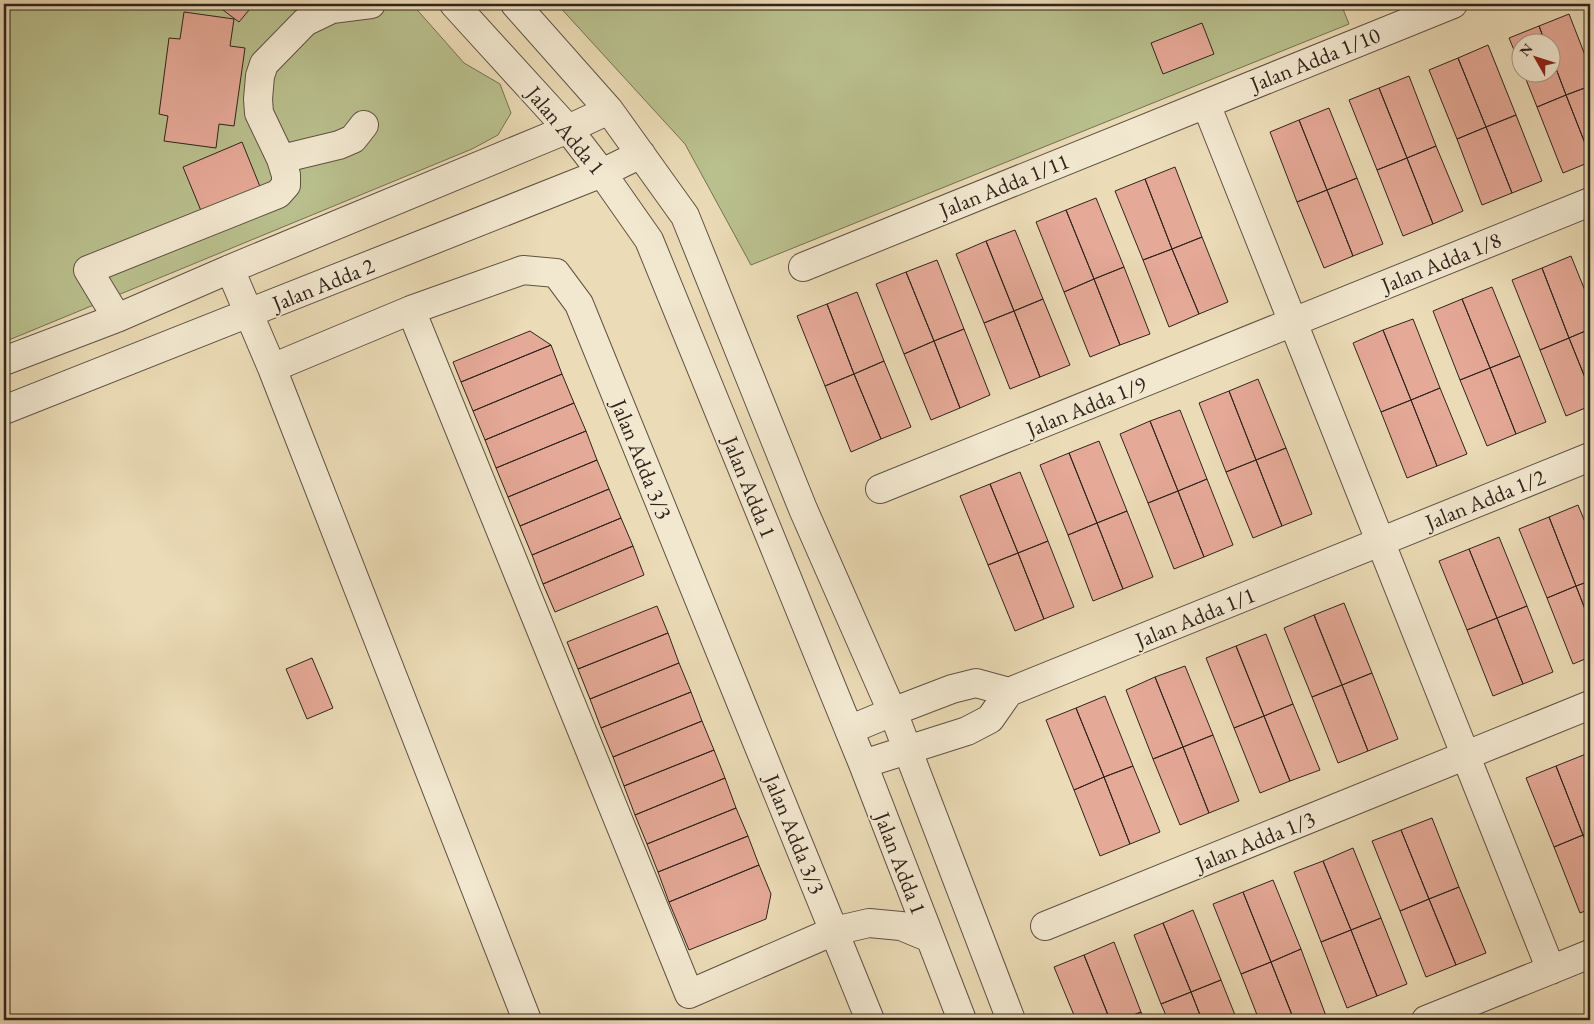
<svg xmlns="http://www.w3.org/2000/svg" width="1594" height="1024" viewBox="0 0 1594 1024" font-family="'EB Garamond',serif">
<rect width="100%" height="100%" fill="#ebdbb6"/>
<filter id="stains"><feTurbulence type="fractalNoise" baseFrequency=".004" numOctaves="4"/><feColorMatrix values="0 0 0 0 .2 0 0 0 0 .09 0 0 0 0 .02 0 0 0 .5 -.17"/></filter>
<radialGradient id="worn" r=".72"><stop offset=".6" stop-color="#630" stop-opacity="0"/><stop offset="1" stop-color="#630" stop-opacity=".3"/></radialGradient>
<path fill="#b9c08d" stroke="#747255" d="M4 4H412L464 63 500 84 511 113 498 135 472 149 4 342Z
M557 4H1341L1349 24 751 265 685 144Z"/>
<path fill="#e5a997" stroke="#30241d" d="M215 4H254L239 22Z
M184 12 234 19 230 46 245 48 234 126 219 124 216 148 164 141 168 116 159 114 169 38 180 39Z
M1569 14 1590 68V86L1566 95 1552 58V42H1545L1539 26Z
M1202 23 1214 54 1163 74 1151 43Z
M1539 26 1545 42H1522V69L1509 38Z
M1488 45 1516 115 1486 127 1458 58Z
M1458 58 1486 127 1457 139 1429 70Z
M1552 58 1566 95 1537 107 1523 72H1552Z
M1409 76 1436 146 1407 158 1379 88Z
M1590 86V156L1566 95Z
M1379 88 1407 158 1377 170 1349 100Z
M1566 95 1590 156V162L1563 173 1537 107Z
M1329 108 1357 178 1327 190 1299 120Z
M1516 115 1542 181 1512 193 1486 127Z
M1299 120 1327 190 1297 202 1270 132Z
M1486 127 1512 193 1482 205 1457 139Z
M242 142 263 194 204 218 183 167Z
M1436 146 1463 211 1433 224 1407 158Z
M1407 158 1433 224 1403 236 1377 170Z
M1175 167 1202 237 1172 249 1145 179Z
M1357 178 1383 244 1353 256 1327 190Z
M1145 179 1172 249 1143 260 1115 191Z
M1327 190 1353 256 1324 268 1297 202Z
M1096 198 1124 267 1094 279 1066 210Z
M1066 210 1094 279 1064 292 1036 222Z
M1015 230 1043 299 1014 311 986 241Z
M1202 237 1228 302 1199 314 1172 249Z
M986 241 1014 311 984 323 956 254Z
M1172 249 1199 314 1169 327 1143 260Z
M1571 256 1590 303V329L1569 338 1542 268Z
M937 260 964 329 934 341 906 272Z
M1124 267 1150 334 1120 345 1094 279Z
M1542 268 1569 338 1540 350 1512 280Z
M906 272 934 341 904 354 876 284Z
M1094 279 1120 345 1090 357 1064 292Z
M1492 287 1520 356 1490 368 1462 299Z
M857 292 884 361 854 374 827 304Z
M1043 299 1070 365 1040 377 1014 311Z
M1462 299 1490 368 1460 380 1433 311Z
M827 304 854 374 825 386 797 316Z
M1014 311 1040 377 1010 389 984 323Z
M1413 319 1440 388 1411 400 1383 330Z
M964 329 990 395 960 408 934 341Z
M1590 329V390L1569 338Z
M1383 330 1411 400 1381 412 1353 343Z
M530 331 551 345 461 382 453 362Z
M1569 338 1590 390V406L1566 416 1540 350Z
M934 341 960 408 931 420 904 354Z
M551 345 562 374 473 411 461 382Z
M1520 356 1546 422 1516 434 1490 368Z
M884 361 911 427 881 439 854 374Z
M1490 368 1516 434 1487 446 1460 380Z
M562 374 574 403 485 440 473 411Z
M854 374 881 439 851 452 825 386Z
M1258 379 1286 448 1256 460 1229 391Z
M1440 388 1467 454 1437 466 1411 400Z
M1229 391 1256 460 1226 472 1199 403Z
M1411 400 1437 466 1407 478 1381 412Z
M574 403 586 431 496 468 485 440Z
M1180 410 1207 479 1178 491 1150 421Z
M1150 421 1178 491 1148 503 1120 434Z
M586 431 597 460 508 497 496 468Z
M1099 441 1127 511 1097 523 1069 453Z
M1286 448 1312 514 1282 526 1256 460Z
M1069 453 1097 523 1068 535 1040 465Z
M597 460 609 489 520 526 508 497Z
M1256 460 1282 526 1253 538 1226 472Z
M1020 472 1048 541 1018 553 990 484Z
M1207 479 1233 545 1204 557 1178 491Z
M990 484 1018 553 988 565 960 496Z
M609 489 621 518 532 555 520 526Z
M1178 491 1204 557 1174 569 1148 503Z
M1578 505 1590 534V581L1576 586 1549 517Z
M1127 511 1153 577 1123 589 1097 523Z
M1549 517 1576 586 1547 598 1519 529Z
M621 518 633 546 543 584 532 555Z
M1097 523 1123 589 1093 601 1068 535Z
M1499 537 1527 606 1497 618 1469 549Z
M1048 541 1074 607 1044 619 1018 553Z
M633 546 644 575 555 612 543 584Z
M1469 549 1497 618 1467 630 1439 561Z
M1018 553 1044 619 1015 631 988 565Z
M1590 581V622L1576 586Z
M1576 586 1590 622V657L1573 664 1547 598Z
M1344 603 1372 673 1342 685 1314 615Z
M657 606 668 633 578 669 567 642Z
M1527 606 1553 672 1523 684 1497 618Z
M1314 615 1342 685 1312 697 1284 628Z
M1497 618 1523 684 1493 696 1467 630Z
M668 633 679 663 590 699 578 669Z
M1266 634 1293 704 1264 716 1236 646Z
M1236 646 1264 716 1234 728 1206 658Z
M312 658 333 708 307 719 286 669Z
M679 663 691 692 601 728 590 699Z
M1185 666 1213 735 1183 747 1155 677Z
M1372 673 1398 739 1368 751 1342 685Z
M1155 677 1183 747 1153 759 1126 690Z
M1342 685 1368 751 1338 763 1312 697Z
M691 692 702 721 613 757 601 728Z
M1105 696 1133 766 1104 777 1076 708Z
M1293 704 1320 770 1290 781 1264 716Z
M1076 708 1104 777 1074 790 1046 720Z
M1264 716 1290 781 1260 793 1234 728Z
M702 721 714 750 624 786 613 757Z
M1213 735 1239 801 1209 813 1183 747Z
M1183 747 1209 813 1180 825 1153 759Z
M714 750 725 778 635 815 624 786Z
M1586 754 1590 765V832L1583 835 1556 766Z
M1133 766 1160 832 1130 844 1104 777Z
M1556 766 1583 835 1554 847 1526 778Z
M1104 777 1130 844 1100 856 1074 790Z
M725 778 736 808 647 844 635 815Z
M736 808 748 836 658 872 647 844Z
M1432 818 1459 887 1429 899 1401 830Z
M1401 830 1429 899 1400 911 1372 841Z
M1590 832V852L1583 835Z
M1583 835 1590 852V909L1580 913 1554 847Z
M748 836 759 865 669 902 658 872Z
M1353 848 1381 918 1351 930 1323 861Z
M1323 861 1351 930 1321 942 1294 872Z
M759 865 771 894 766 919 689 950 669 902Z
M1273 880 1301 949 1271 962 1243 892Z
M1459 887 1486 953 1456 965 1429 899Z
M1243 892 1271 962 1241 974 1213 904Z
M1429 899 1456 965 1426 977 1400 911Z
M1193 910 1221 980 1191 992 1163 923Z
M1381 918 1407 984 1377 996 1351 930Z
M1163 923 1191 992 1161 1004 1134 935Z
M1351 930 1377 996 1347 1008 1321 942Z
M1114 942 1141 1012 1121 1020H1110L1084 955Z
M1301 949 1326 1016 1315 1020H1294L1271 962Z
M1084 955 1110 1020H1076L1054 967Z
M1271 962 1294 1020H1259L1241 974Z
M1221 980 1237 1020H1202L1191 992Z
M1191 992 1202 1020H1168L1161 1004Z
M1141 1012 1145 1020H1121Z"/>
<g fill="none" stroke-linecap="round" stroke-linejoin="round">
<defs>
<path id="minor" d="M454 4 568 129 602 173 649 240 863 764 962 1020
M515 4 609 110 685 216 803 509 898 725 1011 1020
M1206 104 1551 970
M281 159 339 145 353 139 364 125
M803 267 1453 4
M230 269 272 368 527 1020
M411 310 689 994 834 931 869 923 901 926 930 938
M117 318 88 270 278 194 286 185V175L281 159 259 113 258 99 260 76 264 64 305 22 332 9 371 4
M4 361 117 318 230 269 568 129 609 110
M272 368 411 310 523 270 556 273 579 304 870 1020
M4 410 602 173 641 154
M880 489 1590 202
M849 730 892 712 952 689 976 683 1009 692
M863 764 967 731 990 719 1009 692 1590 457
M1045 926 1590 705
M1426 1020 1590 954"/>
</defs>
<use href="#minor" stroke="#5f5243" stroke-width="30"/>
<use href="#minor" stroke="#f2e8d0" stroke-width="28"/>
</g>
<g text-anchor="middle" stroke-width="4" stroke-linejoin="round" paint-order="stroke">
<g font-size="22" fill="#30241d" stroke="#f2e8d0">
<text transform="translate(1315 59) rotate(-22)" y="8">Jalan Adda 1/10</text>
<text transform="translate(566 130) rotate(50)" y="8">Jalan Adda 1</text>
<text transform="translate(1004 185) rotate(-22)" y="8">Jalan Adda 1/11</text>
<text transform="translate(1441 262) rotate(-22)" y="8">Jalan Adda 1/8</text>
<text transform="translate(323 284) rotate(-22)" y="8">Jalan Adda 2</text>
<text transform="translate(1086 406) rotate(-22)" y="8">Jalan Adda 1/9</text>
<text transform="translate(642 459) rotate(68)" y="8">Jalan Adda 3/3</text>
<text transform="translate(750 487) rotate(68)" y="8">Jalan Adda 1</text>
<text transform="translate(1485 499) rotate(-22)" y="8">Jalan Adda 1/2</text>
<text transform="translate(1195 617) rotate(-22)" y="8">Jalan Adda 1/1</text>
<text transform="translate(795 834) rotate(68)" y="8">Jalan Adda 3/3</text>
<text transform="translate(1255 841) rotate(-22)" y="8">Jalan Adda 1/3</text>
<text transform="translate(901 863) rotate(69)" y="8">Jalan Adda 1</text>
</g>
</g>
<rect width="1594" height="1024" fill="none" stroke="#ebdbb6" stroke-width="20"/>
<rect x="5" y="5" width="1584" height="1014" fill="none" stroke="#30241d" stroke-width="2.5"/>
<rect x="10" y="10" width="1574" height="1004" fill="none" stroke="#30241d"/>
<g transform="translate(1536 58) rotate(309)"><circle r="24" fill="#f2e8d0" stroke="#a49a88"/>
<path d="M0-4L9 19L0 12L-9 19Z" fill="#8f2418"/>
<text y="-8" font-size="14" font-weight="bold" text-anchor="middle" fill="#30241d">N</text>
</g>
<rect width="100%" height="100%" filter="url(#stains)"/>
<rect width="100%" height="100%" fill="url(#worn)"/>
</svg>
